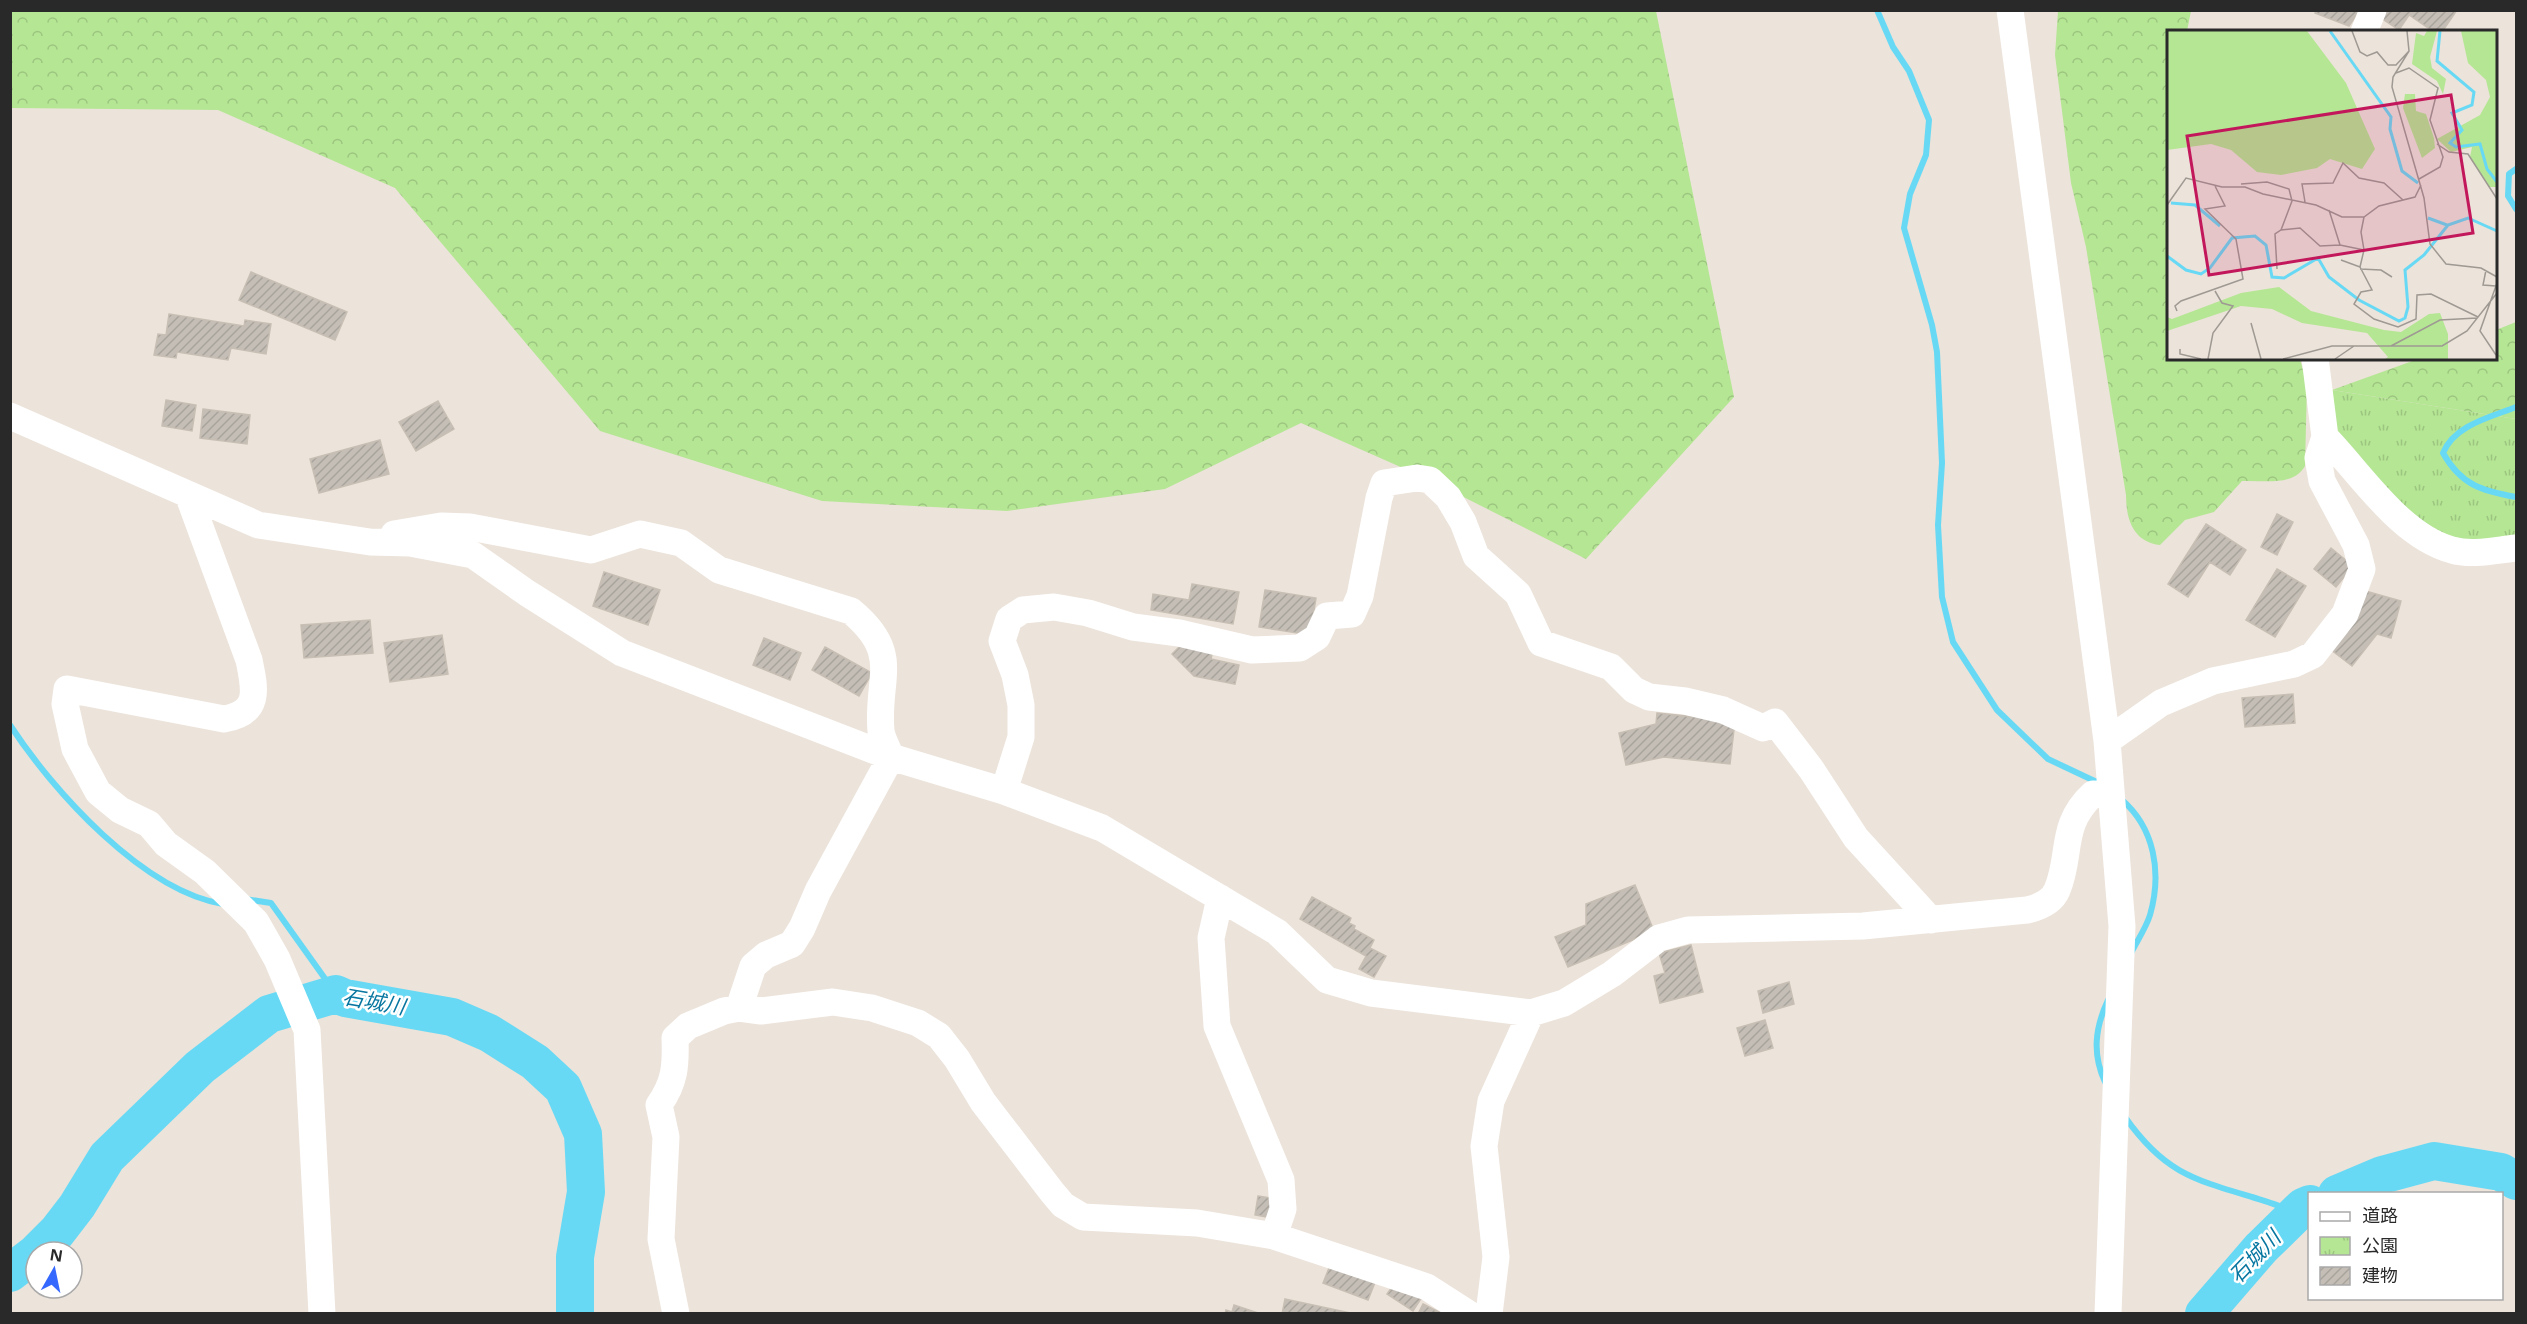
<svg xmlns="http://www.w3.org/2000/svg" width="2527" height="1324" viewBox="0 0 2527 1324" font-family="'Open Sans','Noto Sans JP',sans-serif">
<defs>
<pattern id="forest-crowns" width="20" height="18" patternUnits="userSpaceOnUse" patternTransform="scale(1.5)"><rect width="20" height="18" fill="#b5e694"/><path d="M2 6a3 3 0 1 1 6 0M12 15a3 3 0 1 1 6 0" fill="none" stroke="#9cc580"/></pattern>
<pattern id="park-tufts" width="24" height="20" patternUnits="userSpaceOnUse" patternTransform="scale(1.5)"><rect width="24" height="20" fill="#b5e694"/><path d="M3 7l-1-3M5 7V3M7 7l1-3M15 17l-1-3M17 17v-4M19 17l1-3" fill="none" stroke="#9cc580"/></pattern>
<pattern id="building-hatch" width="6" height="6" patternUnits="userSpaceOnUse" patternTransform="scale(1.5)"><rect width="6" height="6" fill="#c4beb6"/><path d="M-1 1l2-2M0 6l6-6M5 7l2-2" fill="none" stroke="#a8a39c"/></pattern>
</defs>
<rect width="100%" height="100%" fill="#ece3da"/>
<path fill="url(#forest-crowns)" d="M11 11H1656L1734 397 1586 559 1430 480 1301 423 1165 489 1007 511 822 501 600 431 395 188 218 110 11 108Z
M2058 11H2191L2187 31 2168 32V358L2300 359 2307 384 2305 466C2293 487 2264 480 2242 481L2214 512 2185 520 2160 545C2133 542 2126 519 2126 495L2086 247 2071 183 2055 55Z
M2516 322V419L2332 390 2418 359 2496 358V330Z"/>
<path fill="url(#park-tufts)" d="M2332 390 2516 419V542L2473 545 2442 536 2396 501 2336 430Z"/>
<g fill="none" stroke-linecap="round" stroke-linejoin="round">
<path stroke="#68d9f4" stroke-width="6" d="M1877 10 1893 47 1909 71 1929 120 1926 155 1910 194 1904 228 1932 325 1937 352 1942 463 1938 525 1942 597 1953 642 1997 710 2048 759 2101 784
M2516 169 2509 174 2508 196 2516 209
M2516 407C2491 417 2454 425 2443 453 2461 485 2482 491 2516 497
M10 725C53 791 143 891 223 904
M2121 799C2155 828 2162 873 2150 915 2146 928 2137 941 2131 953
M245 899 271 903 336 994
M2105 1082C2092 1054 2095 1028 2108 1000
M2125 1117C2163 1171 2191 1179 2252 1197 2268 1202 2281 1205 2295 1214"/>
<path stroke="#68d9f4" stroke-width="38" d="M2337 1194 2382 1175 2434 1161 2501 1172 2516 1181
M37 1252 57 1232 77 1206 107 1157 200 1067 269 1014 336 994 345 998 452 1017 489 1033 535 1062 563 1088 583 1134 586 1192 575 1257V1314
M10 1273 36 1253
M2204 1314 2261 1248 2303 1207 2310 1204"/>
</g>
<path fill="url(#building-hatch)" stroke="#c8bfb4" stroke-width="1.5" d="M2316 10H2360L2349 26 2315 13Z
M2387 10H2457L2442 32H2434L2409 15 2399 30 2381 18Z
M251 272 347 312 335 340 239 300Z
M169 314 244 326 245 320 271 324 266 354 231 348 228 360 177 352 176 358 154 355 158 334 166 335Z
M166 400 196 405 192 431 162 426Z
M438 401 454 429 416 451 399 422Z
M203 409 250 415 247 444 200 438Z
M380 440 389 474 319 493 310 459Z
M2277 514 2293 522 2277 555 2261 547Z
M2206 524 2246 550 2230 575 2210 562 2188 597 2168 584Z
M2331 548 2353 566 2336 587 2314 569Z
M2277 569 2306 586 2275 637 2246 620Z
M604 572 660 590 648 625 593 606Z
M1192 584 1239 592 1233 624 1151 610 1153 594 1189 600Z
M1265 590 1316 598 1310 635 1259 627Z
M2362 590 2401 601 2391 638 2377 634 2352 666 2330 649Z
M370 620 373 653 304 658 301 625Z
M442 635 448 674 390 682 384 643Z
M764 638 801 653 790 680 753 665Z
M1183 643 1213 649 1211 659 1239 665 1235 684 1194 676 1172 654Z
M825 647 872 673 859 696 812 670Z
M2293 694 2295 723 2245 727 2242 698Z
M1657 713 1735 721 1730 764 1664 757 1626 765 1619 733 1656 724Z
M1635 885 1654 931 1568 967 1555 937 1586 925V904Z
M1312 897 1351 918 1349 923 1355 926 1354 929 1374 940 1370 948 1386 956 1374 977 1359 969 1366 956 1300 919Z
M1691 945 1703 992 1660 1003 1654 976 1665 973 1659 953Z
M1789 982 1794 1004 1763 1013 1758 991Z
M1765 1020 1773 1048 1745 1056 1737 1028Z
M1258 1196 1276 1199 1272 1218 1255 1215Z
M1331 1263 1376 1280 1368 1300 1323 1283Z
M1396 1281 1422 1297 1413 1311 1387 1294Z
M1285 1299 1355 1314H1282Z
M1423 1304 1443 1314H1418Z
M1234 1305 1261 1314H1225L1226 1310 1232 1312Z"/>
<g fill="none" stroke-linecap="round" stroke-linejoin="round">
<path stroke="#fff" stroke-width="27" d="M2010 10 2107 741 2122 926 2108 1314
M2364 32 2373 10
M10 416 258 525 370 542 410 543 473 555 527 593 622 653 891 757 1004 791 1102 828 1277 932 1327 980 1371 993 1531 1013 1564 1003 1612 974 1659 938 1688 930 1863 926 2027 910C2040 907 2052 902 2057 890 2072 855 2059 825 2093 794L2110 795
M2325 437C2361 474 2400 536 2452 550 2472 556 2496 550 2516 548
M189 497 249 660C255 689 261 713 224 719L67 689 65 704 75 749 98 792 120 810 149 824 166 844 205 872 256 922 277 959 307 1030 322 1314
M394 534 441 526 470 527 591 550 640 534 681 543 719 570 851 611C903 654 876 678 881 731 882 739 888 749 891 757
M2107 741 2161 703 2213 681 2294 664 2313 655 2345 614 2362 569 2356 545 2322 481 2318 458 2325 437 2315 358
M1004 791 1021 737V705L1015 675 1002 641 1009 619 1023 610 1054 607 1088 613 1133 627 1179 633 1252 650 1300 648 1317 637 1327 616 1352 614 1360 596 1379 498 1384 483 1417 478 1430 480 1448 497 1463 522 1476 556 1518 594 1541 643 1611 667 1634 690 1649 697 1685 701 1723 710 1763 728 1775 722 1811 769 1856 838 1931 920
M1220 898 1211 938 1217 1026 1281 1180 1283 1209 1274 1236
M739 1008 753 966 766 955 792 944 802 928 818 891 891 757
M676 1314 661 1239 666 1137 659 1105C675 1082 676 1066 675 1038L688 1026 724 1011 739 1008 761 1011 833 1002 872 1008 918 1023 939 1036 957 1059 983 1102 1052 1192 1063 1205 1083 1217 1197 1223 1274 1236 1427 1287 1469 1314
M1489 1314 1496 1257 1484 1146 1491 1101 1531 1013"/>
</g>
<g text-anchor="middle" stroke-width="5" stroke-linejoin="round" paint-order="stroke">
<g font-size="21" font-style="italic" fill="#0776a0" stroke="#fff">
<text transform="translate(374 1002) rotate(10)" y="7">石城川</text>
<text transform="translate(2255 1257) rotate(-46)" y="7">石城川</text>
</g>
</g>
<g transform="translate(2167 30)">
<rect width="330" height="330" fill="#ece3da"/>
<path d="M0 1H140L179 53 208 119 195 139 163 129 150 138 114 145 90 142 64 120 44 114 0 120ZM260 1H270L263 27 265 38 279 49 276 64 270 51 245 34 249 3 257 6ZM294 1H330V109H270L313 85 323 67 319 50 301 33ZM238 64H248L249 81 259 84 267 108 268 118 255 128 236 78ZM112 257 144 281 217 300 234 302 262 284 273 283 281 304V329H218L221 327 200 303 135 293 105 279 74 276 0 301V287L5 289 74 263Z" fill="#b5e694"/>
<path d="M270 109H330V157H322L303 127 305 117 284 122Z" fill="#b5e694"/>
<path fill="none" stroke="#68d9f4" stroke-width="3" d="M163 1 224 87 223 99 235 141 251 153M273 1 270 31 307 62 305 75 285 83 295 100 283 113 289 117 313 114 320 139 330 152M4 173 28 175 53 196M261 188 280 195M0 226 19 240 34 244 43 238 65 208 88 206 99 215 105 247 117 248 151 228 162 247 192 270 232 291 238 288 241 277 238 240 257 225 281 195 301 188 330 201"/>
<path fill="none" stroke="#9e9993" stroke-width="1.5" d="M185 1 193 22 200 26 210 22 221 35H229L242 21M240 1 242 21 226 47 225 57 257 168 263 214 279 234 314 238 330 247M229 43 242 38 271 58 263 90 276 127 273 137 252 149M270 114 282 122 301 124 330 169M74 154 100 152 122 159 125 171 114 200M138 172 135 154 166 153 176 133 192 148 217 153 236 170M0 175 19 148 55 157H78L96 164 149 175 175 187H197L212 176 248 167 254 155M162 180 173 215M197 187 194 202 197 220 193 237 205 260 194 262 187 274 207 289 231 297 249 289 250 265 264 264 311 287M174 230 193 237M110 239 108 204 114 200 133 198 153 216 173 215 197 220M193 239 214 240 225 247M319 240 316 255 329 256M10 281 8 276 14 271 76 249 69 209 38 179 58 176 48 156M84 293 94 329M224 316 273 290 310 288M13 319V324L34 329M329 325 313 301 330 253M41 329 46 303 66 276 55 273 48 261M116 329 165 316H275L300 301 330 263M168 329 187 316"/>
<path fill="#c2185b" fill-opacity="0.15" stroke="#c2185b" stroke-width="3" d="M284 65 306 203 42 245 20 106Z"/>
<rect width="330" height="330" fill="none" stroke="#292929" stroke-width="3"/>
</g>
<rect width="2527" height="1324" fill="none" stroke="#292929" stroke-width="24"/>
<rect x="2308" y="1192" width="195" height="108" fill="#ffffff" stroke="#a9a9a9" stroke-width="1.5"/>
<rect x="2320" y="1212" width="30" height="9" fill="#ffffff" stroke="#a9a9a9" stroke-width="1.5"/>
<text x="2362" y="1222" font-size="18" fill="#292929">道路</text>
<rect x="2320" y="1237" width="30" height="18" fill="url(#park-tufts)" stroke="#a9a9a9" stroke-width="1.5"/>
<text x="2362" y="1252" font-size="18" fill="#292929">公園</text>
<rect x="2320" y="1267" width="30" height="18" fill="url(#building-hatch)" stroke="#a9a9a9" stroke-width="1.5"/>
<text x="2362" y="1282" font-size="18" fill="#292929">建物</text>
<g transform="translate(54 1270) rotate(9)"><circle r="28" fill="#ffffff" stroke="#a9a9a9" stroke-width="1.5"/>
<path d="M0-4.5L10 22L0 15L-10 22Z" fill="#3568ff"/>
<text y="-9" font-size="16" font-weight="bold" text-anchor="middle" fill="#292929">N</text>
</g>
</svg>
